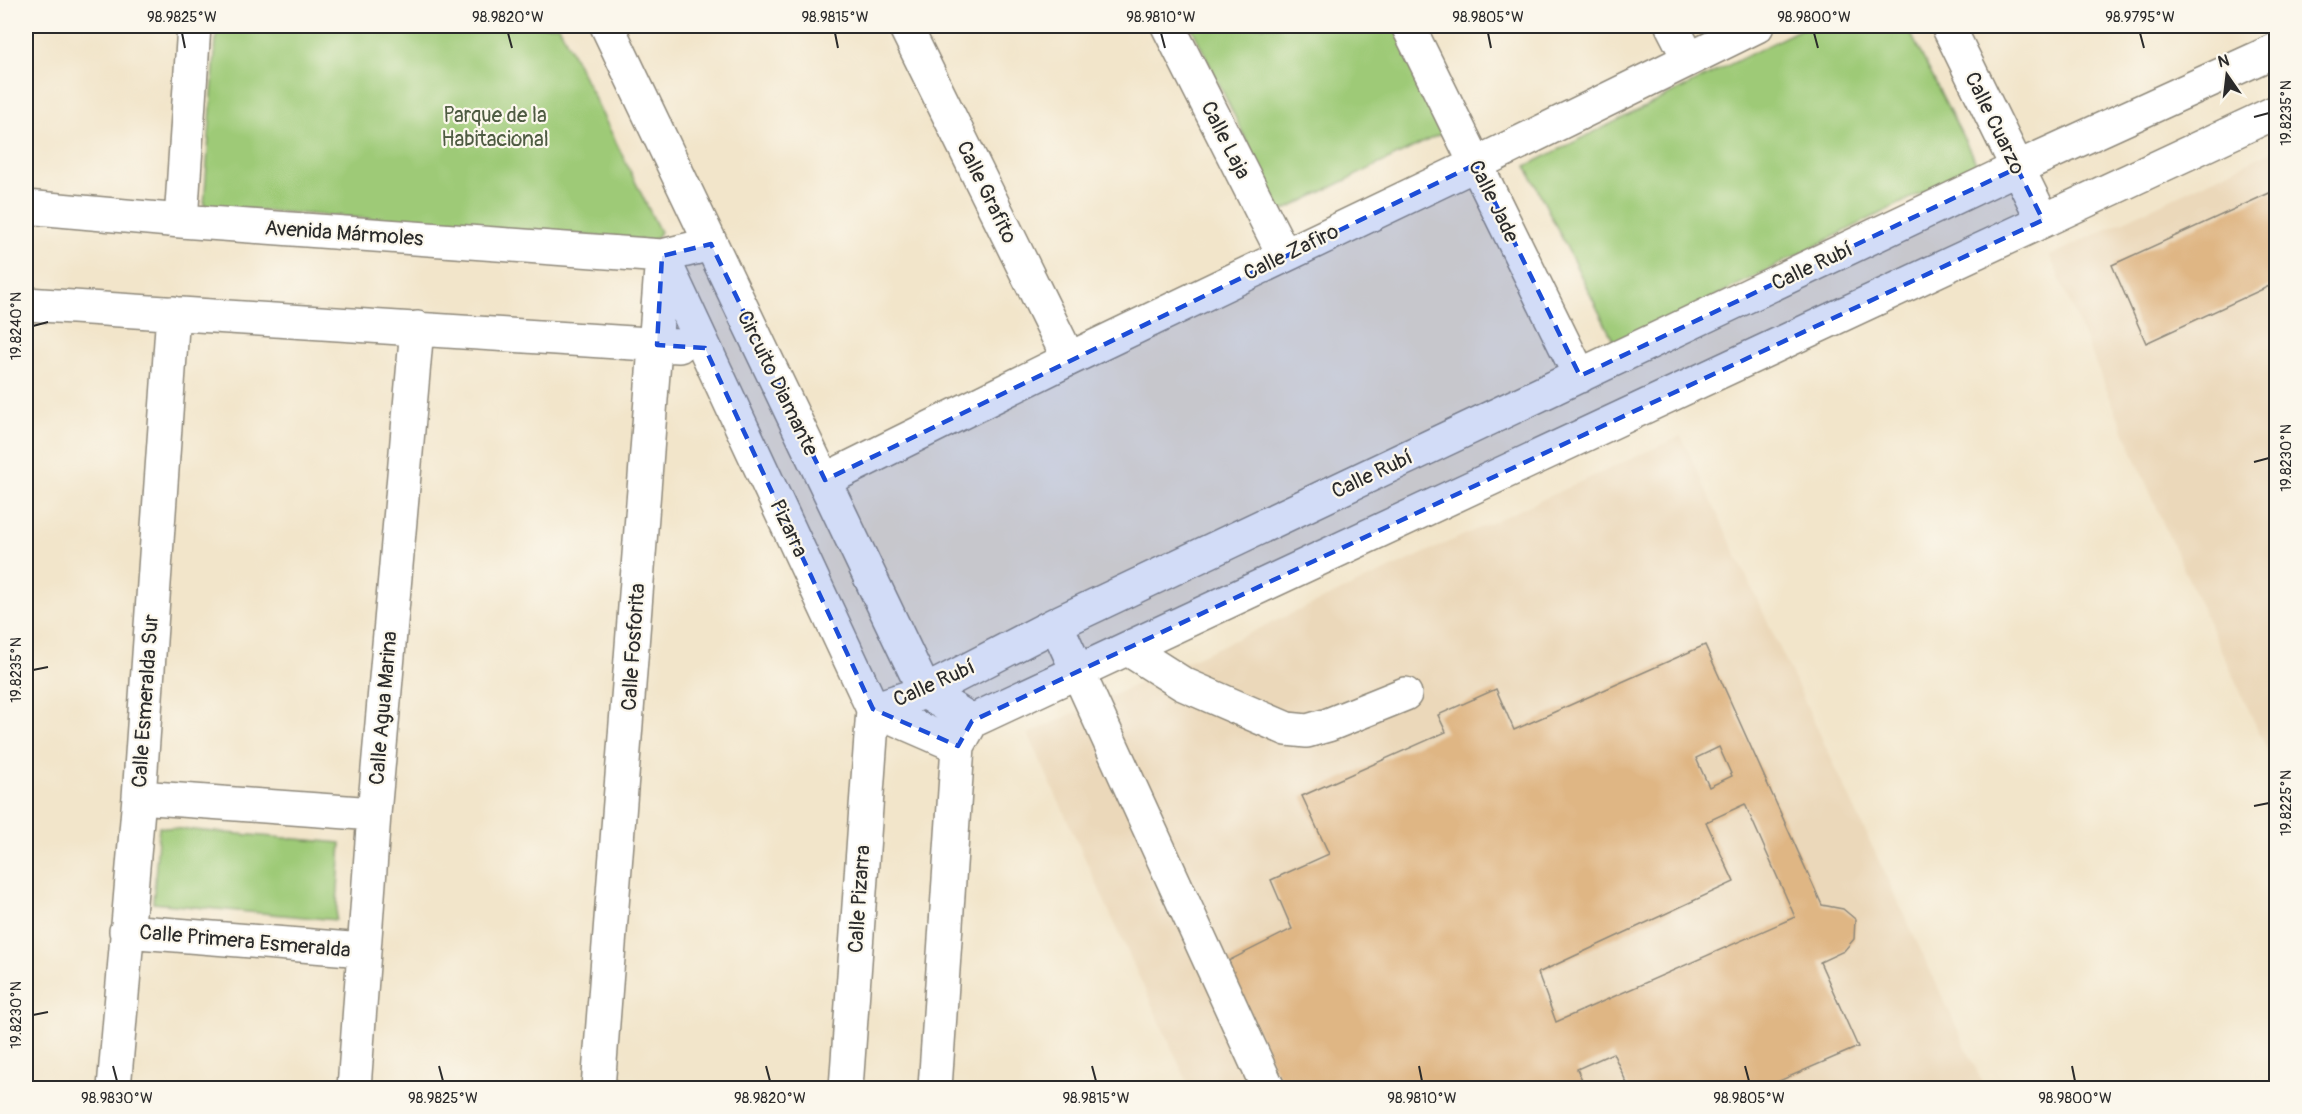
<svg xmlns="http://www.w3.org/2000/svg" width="2302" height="1114" viewBox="0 0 2302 1114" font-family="Pangolin,sans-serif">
<rect width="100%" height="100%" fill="#fbf7ec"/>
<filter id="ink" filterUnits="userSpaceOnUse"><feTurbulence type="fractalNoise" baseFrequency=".0167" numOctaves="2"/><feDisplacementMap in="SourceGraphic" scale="12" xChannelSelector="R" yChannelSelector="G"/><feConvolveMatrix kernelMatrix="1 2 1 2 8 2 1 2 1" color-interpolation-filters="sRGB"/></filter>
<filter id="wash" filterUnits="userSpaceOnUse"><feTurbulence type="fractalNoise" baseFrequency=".008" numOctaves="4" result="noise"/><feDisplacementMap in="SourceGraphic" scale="24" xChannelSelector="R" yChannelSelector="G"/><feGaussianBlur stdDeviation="1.35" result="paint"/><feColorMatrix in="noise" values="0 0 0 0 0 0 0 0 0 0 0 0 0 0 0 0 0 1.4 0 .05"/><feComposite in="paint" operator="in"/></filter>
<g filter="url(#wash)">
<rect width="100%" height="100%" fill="#f2e5ca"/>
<path fill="#ebd8ba" d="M2276 149V769L2169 537 2050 256Z
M1681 436 1983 1084 1973 1088H1190L1028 734Z"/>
<path fill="#9eca77" stroke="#647a51" stroke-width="1.5" d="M217 26H559L660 232 654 241 204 206Z
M1191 26H1397L1451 129 1281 212Z
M1807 26H1907L1977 165 1616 346 1526 166Z
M159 827 341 843 336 920 153 903Z"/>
<g id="blocks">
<path fill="#dfb684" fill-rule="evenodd" d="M2276 190V283L2146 343 2112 265Z
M1705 645 1822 905 1843 909 1855 919 1854 939 1844 951 1820 962 1858 1047 1763 1088H1629L1613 1053 1577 1069 1586 1088H1284L1226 962 1292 929 1271 880 1329 854 1302 796 1446 732 1438 715 1496 689 1514 730ZM1719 747 1732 776 1709 787 1696 758ZM1745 804 1795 917 1556 1022 1538 973 1734 882 1706 822Z"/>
</g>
</g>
<g filter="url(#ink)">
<use href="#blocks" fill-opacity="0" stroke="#8e887a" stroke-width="1.5"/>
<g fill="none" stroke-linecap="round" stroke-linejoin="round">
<defs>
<path id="minor" d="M607 26 925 692 972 721
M905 26 1069 359
M1168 26 1284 255
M1408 26 1580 376
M1672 26 1689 59
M1948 26 2043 220
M26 207 181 221 662 256 873 709 846 1088
M181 221 194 26
M26 304 679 346
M825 480 1069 359 1476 164 1757 26
M1056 624 1268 1088
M1128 649 1183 684 1287 729 1307 731 1328 725 1405 694
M873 709 925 692 1056 624 2017 168 2276 50
M873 709 958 746
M139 797 374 814
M126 931 363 950
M114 1088 139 797 173 313
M354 1088 374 814 417 328
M598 1088 662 256 711 244
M935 1088 958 746 972 721 2276 112"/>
</defs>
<use href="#minor" stroke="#8e887a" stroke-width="36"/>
<use href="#minor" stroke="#fff" stroke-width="33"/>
</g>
</g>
<path fill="#1d4ed8" fill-opacity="0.2" stroke="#1d4ed8" stroke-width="4.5" stroke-dasharray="12 8" stroke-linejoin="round" d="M1476 164 1580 376 2017 168 2043 220 972 721 958 746 873 709 705 348 657 345 662 256 711 244 825 480Z"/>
<path fill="none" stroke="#2b2b2b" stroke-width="2" d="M182 33 185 48M508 33 512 48M835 33 838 48M1161 33 1165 48M1488 33 1491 48M1814 33 1818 48M2140 33 2144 48M2254 117 2269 113M33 326 48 322M2254 462 2269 458M33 670 48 667M2254 806 2269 803M33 1015 48 1012M113 1066 117 1081M439 1066 443 1081M766 1066 770 1081M1092 1066 1096 1081M1419 1066 1422 1081M1745 1066 1749 1081M2072 1066 2075 1081"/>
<g text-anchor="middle" stroke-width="4.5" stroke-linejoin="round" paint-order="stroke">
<g font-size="21" fill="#4e5b42" stroke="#fbf7ec">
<text x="495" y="122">Parque de la<tspan x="495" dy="24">Habitacional</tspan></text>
</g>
<g font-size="21" fill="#2b2b2b" stroke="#fbf7ec">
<text transform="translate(1995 123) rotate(64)" y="7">Calle Cuarzo</text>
<text transform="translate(1226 140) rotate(63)" y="7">Calle Laja</text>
<text transform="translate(987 192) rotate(64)" y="7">Calle Grafito</text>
<text transform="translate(1494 201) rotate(64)" y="7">Calle Jade</text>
<text transform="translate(344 233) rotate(4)" y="7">Avenida Mármoles</text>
<text transform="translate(1291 252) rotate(-26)" y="7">Calle Zafiro</text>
<text transform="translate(1812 266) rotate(-25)" y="7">Calle Rubí</text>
<text transform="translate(778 383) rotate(64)" y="7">Circuito Diamante</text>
<text transform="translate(1372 474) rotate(-25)" y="7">Calle Rubí</text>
<text transform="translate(789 528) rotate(65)" y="7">Pizarra</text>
<text transform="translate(633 647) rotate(-86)" y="7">Calle Fosforita</text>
<text transform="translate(934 683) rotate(-24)" y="7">Calle Rubí</text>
<text transform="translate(145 701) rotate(-86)" y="7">Calle Esmeralda Sur</text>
<text transform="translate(383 708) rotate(-85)" y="7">Calle Agua Marina</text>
<text transform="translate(859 899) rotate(-86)" y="7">Calle Pizarra</text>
<text transform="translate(245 941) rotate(5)" y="7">Calle Primera Esmeralda</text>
</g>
</g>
<rect width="2302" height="1114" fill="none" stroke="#fbf7ec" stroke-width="66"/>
<g transform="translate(2227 75) rotate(346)" stroke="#fbf7ec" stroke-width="4.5" paint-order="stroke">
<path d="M0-4.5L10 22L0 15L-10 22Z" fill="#2b2b2b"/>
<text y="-9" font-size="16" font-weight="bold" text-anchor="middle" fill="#2b2b2b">N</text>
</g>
<rect x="33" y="33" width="2236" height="1048" fill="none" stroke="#2b2b2b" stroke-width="2"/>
<g font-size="15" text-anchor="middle" fill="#2b2b2b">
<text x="182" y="22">98.9825°W</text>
<text x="508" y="22">98.9820°W</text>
<text x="835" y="22">98.9815°W</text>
<text x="1161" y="22">98.9810°W</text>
<text x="1488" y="22">98.9805°W</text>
<text x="1814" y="22">98.9800°W</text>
<text x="2140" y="22">98.9795°W</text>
<text transform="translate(2286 113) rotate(-90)" y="5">19.8235°N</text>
<text transform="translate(16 326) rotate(-90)" y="5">19.8240°N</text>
<text transform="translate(2286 458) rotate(-90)" y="5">19.8230°N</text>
<text transform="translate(16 670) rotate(-90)" y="5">19.8235°N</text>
<text transform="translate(2286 803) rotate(-90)" y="5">19.8225°N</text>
<text transform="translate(16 1015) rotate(-90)" y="5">19.8230°N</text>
<text x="117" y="1103">98.9830°W</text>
<text x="443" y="1103">98.9825°W</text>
<text x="770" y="1103">98.9820°W</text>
<text x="1096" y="1103">98.9815°W</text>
<text x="1422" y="1103">98.9810°W</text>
<text x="1749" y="1103">98.9805°W</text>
<text x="2075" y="1103">98.9800°W</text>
</g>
</svg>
